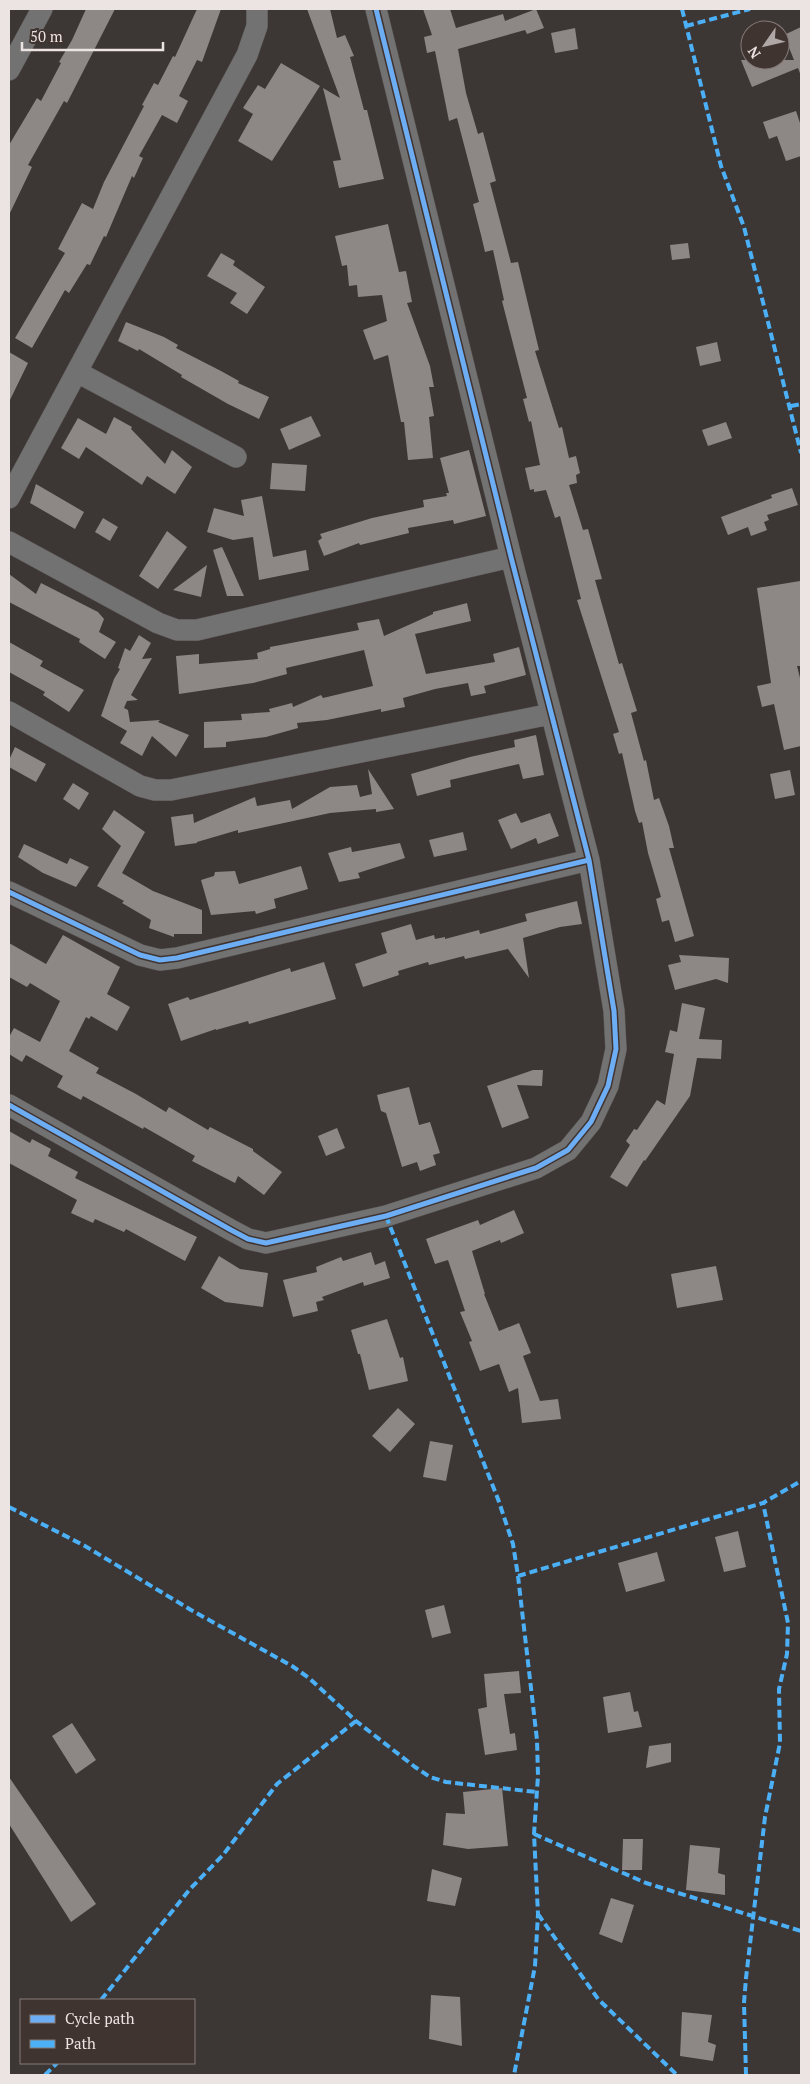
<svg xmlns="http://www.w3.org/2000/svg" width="810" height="2084" viewBox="0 0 810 2084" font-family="'PT Serif',serif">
<rect width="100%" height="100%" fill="#3c3634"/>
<path fill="#8d8785" d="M86 9H115L67 103 64 101 28 165 32 167 9 215V145L37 98 41 101 61 63 59 62 72 40Z
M197 9H221L202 62 197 60 179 96 188 101 177 123 162 115 139 156 143 158 134 178 132 176 106 237 104 236 90 265 87 264 69 293 65 290 32 348 15 338 65 253 58 249 82 203 93 209 104 182 144 106 142 105 154 83 158 85 173 56 175 57Z
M307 9H330L337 38 345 35 354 56 350 57 364 110H367L384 179 339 188 333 161 341 160 323 88 340 98Z
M423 9H450L456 28 503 14 505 21 536 9 544 28 527 34 525 30 458 49 466 93 478 134 483 132 496 181 490 183 511 263 518 262 539 350 535 351 559 428 562 427 569 458 576 456 580 473 576 475 577 483 569 485 583 530 588 529 602 579 595 580 619 664 622 663 637 711 631 713 644 761 646 760 654 800 659 798 669 826 674 848H669L694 936 675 942 669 920 662 922 656 899 661 897 648 853 642 822 639 823 635 811 622 753 619 754 613 734 619 732 577 600 581 599 560 516 555 518 546 490 534 492V489L530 490 525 468 540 465 531 421 529 422 523 399 527 398 502 301 504 300 493 250 485 252 481 235 473 204 479 202 457 118 449 121 435 51 427 53 424 37 432 35Z
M801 27V76L798 68 752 87 741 60H794L784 35Z
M575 28 578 49 555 53 551 33Z
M281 63 320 86 272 161 238 141 253 114 243 108 258 85 265 89Z
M796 111 801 126V156L786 161 777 136 769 139 763 122Z
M388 224 399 272 406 271 412 302 407 303 430 366 434 387H429L434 416 429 417 433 458 408 460 404 422H401L388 355 374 360 363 330 387 321 382 295 358 297 357 285 349 286 347 265 342 266 335 236Z
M688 243 690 258 672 260 670 245Z
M221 253 235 261 233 265 265 287 247 314 230 303 237 293 207 276Z
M126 322 164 337 178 345 176 348 221 371 239 381 238 383 269 397 259 419 228 404 181 377 182 375 139 349 138 351 118 341Z
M717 342 721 361 700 366 696 347Z
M9 352 28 363 9 402Z
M311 416 321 436 289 450 280 429Z
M114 417 132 427 131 429 165 464 172 450 192 467 175 494 147 476 142 485 86 447 79 459 61 448 78 418 106 434Z
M726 422 732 438 708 446 702 430Z
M469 450 486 516 454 524 453 520 408 528 409 533 360 545 359 543 324 556 318 541 322 538 320 534 372 518 424 507 423 500 447 496 446 493H449L440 458Z
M272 463 307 465 305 491 270 489Z
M36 484 84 512 75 529 30 503Z
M792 488 798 505 767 515 769 520 764 522 767 530 751 536 748 527 728 535 721 517 772 498 771 495Z
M262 496 273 557 306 550 309 570 259 580 253 537 233 540 207 532 214 508 244 516 241 500Z
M103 518 118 527 110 541 95 532Z
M167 531 187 547 158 589 139 576Z
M222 547 244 596H227L213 550Z
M207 565 201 597 173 590Z
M9 574 36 594 41 583 98 612 104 619 99 632 116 642 105 659 79 642 80 639 9 602Z
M800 581 801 593V666H797L801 682V746L784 750 774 704 762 707 757 686 771 683 757 588Z
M467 603 471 621 415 634 426 674 495 662 493 654 519 647 526 675 484 686 486 693 471 696 468 683 435 689 403 698 405 707 381 712V709L327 720 297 723 298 728 266 737 226 742V747L204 748V722L242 720 241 714 270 712 269 709 292 703 293 707 321 695 323 698 373 686 364 650 286 668 287 674 253 683 179 694 176 656 199 654V664L258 659 257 653 270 649V647L359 630 357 623 379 619 384 636 433 614V612Z
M139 635 151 643 142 659 152 658 131 695 138 700 127 701 124 708 128 710 130 722 160 720 158 722 189 735 176 757 152 736 142 756 120 743 127 731 101 716 114 679 120 669 118 668 125 648 130 651Z
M9 642 43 661 40 666 84 690 69 712 43 695 45 692 9 672Z
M536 735 544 775 523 779 519 764 450 780 451 787 417 796 411 774 470 757 515 747 514 740Z
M15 747 46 764 36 782 9 767V760Z
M368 769 394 809 376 812V809L330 813 238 833V830L197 842V843L175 846 171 817 193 814 194 823 255 797 257 806 290 800 292 809 330 787 357 785 360 797 372 794Z
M790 770 795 795 775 799 770 774Z
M73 783 89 793 79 810 63 799Z
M114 810 145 832 122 873 153 891 202 910V934H174V937L149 928 151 920 122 903 124 901 97 886 121 846 102 829Z
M516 813 521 823 550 813 559 836 538 844 536 838 511 849 498 820Z
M463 832 467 850 434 857 429 840Z
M400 843 405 858 358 873 360 878 339 882 328 853 351 847 352 852Z
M24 844 67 864 70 858 89 867 76 887 43 873 18 857Z
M301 866 308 889 274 899 276 908 256 914 255 911 211 915 201 880 214 876 215 872 235 871 239 884Z
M577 901 582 924 560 927 523 938 529 978 508 949 465 959 464 956 429 965 428 962 398 971 399 975 363 987 355 964 387 953 381 933 411 924 416 940 434 935 435 939 445 937V939L479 930 480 934 527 921 525 914Z
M63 935 120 967 107 994 130 1007 117 1031 91 1016 89 1019 86 1017 69 1051 99 1068 96 1073 136 1094 166 1112 169 1107 208 1130 210 1127 253 1149V1151L282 1172 264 1195 238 1176 235 1183 192 1161 195 1156 144 1127 143 1129 83 1096 81 1100 57 1087 63 1076 26 1055 22 1062 9 1054V1037L14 1028 40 1042 60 1001 30 983 27 987 9 977V943L46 964Z
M679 955 729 958 728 983 716 979 675 990 668 965 681 962Z
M324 962 336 999 249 1024 248 1021 216 1030V1029L181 1041 168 1004 188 997 190 1000 290 968 291 972Z
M682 1003 705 1008 699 1039 722 1040 721 1059 697 1058 690 1096 645 1161 644 1160 627 1187 610 1177 630 1145 626 1141 634 1129 637 1130 657 1100 665 1105 674 1054 665 1052 670 1030 677 1032Z
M533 1070H543L542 1086 517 1085 529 1118 502 1128 487 1086Z
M409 1087 419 1125 430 1122 440 1153 433 1155 436 1165 420 1171 417 1162 402 1167 386 1113 381 1111 377 1095Z
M337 1128 345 1148 326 1156 318 1136Z
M9 1131 30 1143 32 1139 51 1149 48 1156 78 1172 75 1178 197 1237 185 1261 126 1229 124 1232 95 1219 93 1223 71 1213 77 1200 9 1163Z
M514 1210 524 1233 501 1243 500 1240 472 1251 485 1294H484L499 1331 519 1323 531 1353 523 1356 540 1401 558 1399 561 1419 522 1423 518 1388 509 1392 499 1364 480 1371 469 1342 472 1341 460 1312 465 1311 448 1260 435 1264 426 1239 478 1220 480 1225Z
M371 1252 375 1265 385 1261 390 1278 364 1286 363 1282 322 1297 324 1300 316 1302 318 1311 293 1317 283 1280 317 1272 316 1267 341 1257 343 1261Z
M219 1256 240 1269 268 1273 263 1307 225 1302 201 1288Z
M716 1266 723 1300 677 1308 671 1274Z
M387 1319 400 1358 403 1357 408 1381 369 1390 360 1354H358L351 1330Z
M398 1408 415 1424 390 1452 372 1436Z
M430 1441 453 1445 446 1481 423 1477Z
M738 1531 746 1567 724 1572 715 1537Z
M657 1552 665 1581 626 1592 618 1563Z
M444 1605 451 1633 432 1638 425 1610Z
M519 1671 521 1693 504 1694 510 1734 515 1733 517 1750 485 1755 478 1709 487 1707 484 1674Z
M630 1692 634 1712 638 1711 642 1727 608 1733 603 1697Z
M72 1723 96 1760 76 1774 52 1736Z
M671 1743V1762L646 1768 649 1746Z
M9 1777 96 1904 71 1922 9 1824Z
M502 1788 508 1846 468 1849 443 1845 446 1813 465 1814 463 1792Z
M623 1839H643L642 1870H622Z
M690 1845 720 1848 718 1873 725 1875V1895L686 1890Z
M432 1869 462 1878 455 1906 427 1901Z
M611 1898 634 1905 622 1943 599 1934Z
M431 1995 460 1997 462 2046 429 2039Z
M682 2012 712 2015 708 2042 716 2045 713 2061 680 2056Z"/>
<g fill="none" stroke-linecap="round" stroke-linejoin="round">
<defs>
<path id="street" d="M9 70 42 9
M77 372 236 457
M9 498 247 55 257 26V9
M9 542 158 623 177 630H197L511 557
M9 712 140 786 155 790H171L551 714
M9 892 140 955 160 960 177 958 589 860
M9 1105 231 1230 248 1239 266 1243 386 1216 536 1168 568 1150 591 1122 608 1086 616 1049 614 1011 589 860 511 557 376 9"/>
</defs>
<use href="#street" stroke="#575351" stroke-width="22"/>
<use href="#street" stroke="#737272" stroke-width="21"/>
<path stroke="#4cb0f7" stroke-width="4" stroke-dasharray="8 4" stroke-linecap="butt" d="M682 9 721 166 744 227 801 453
M686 26 750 9
M791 406 801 404
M386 1216 498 1499 513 1544 518 1576 537 1740 538 1776 534 1834 538 1914 535 1966 514 2075
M9 1507 85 1546 191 1610 292 1666 309 1678 356 1721 415 1767 430 1777 446 1782 536 1792
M518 1576 763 1503 801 1481
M534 1834 646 1883 801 1931
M538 1914 598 1999 677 2075
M101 2000 190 1889 223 1855 277 1784 356 1721
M45 2075 57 2063
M746 2075 744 2003 746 1978 765 1817 780 1743 779 1689 787 1654 788 1623 763 1503"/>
<defs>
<path id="cycleway" d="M9 892 140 955 160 960 177 958 589 860
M9 1105 231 1230 248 1239 266 1243 386 1216 536 1168 568 1150 591 1122 608 1086 616 1049 614 1011 589 860 511 557 376 9"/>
</defs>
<use href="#cycleway" stroke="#403431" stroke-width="8"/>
<use href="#cycleway" stroke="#6dadf4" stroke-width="5"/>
</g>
<rect width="810" height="2084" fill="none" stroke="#ece4e2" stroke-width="20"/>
<rect x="20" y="1999" width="175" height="65" fill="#403431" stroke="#857a78"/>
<rect x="30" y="2015" width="25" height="8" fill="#6dadf4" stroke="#857a78"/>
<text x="65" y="2024" font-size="15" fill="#ece4e2">Cycle path</text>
<rect x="30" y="2040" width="25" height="8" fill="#4cb0f7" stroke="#857a78"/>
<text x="65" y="2049" font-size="15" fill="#ece4e2">Path</text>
<g transform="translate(765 45) rotate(236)"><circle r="24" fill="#403431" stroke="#857a78"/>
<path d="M0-4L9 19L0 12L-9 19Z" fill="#aea7a5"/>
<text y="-8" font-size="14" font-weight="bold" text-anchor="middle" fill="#ece4e2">N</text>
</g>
<path d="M22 42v8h141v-8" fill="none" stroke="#ece4e2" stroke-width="2.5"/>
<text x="30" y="42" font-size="15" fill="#ece4e2" stroke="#403431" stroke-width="4" paint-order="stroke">50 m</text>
</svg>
